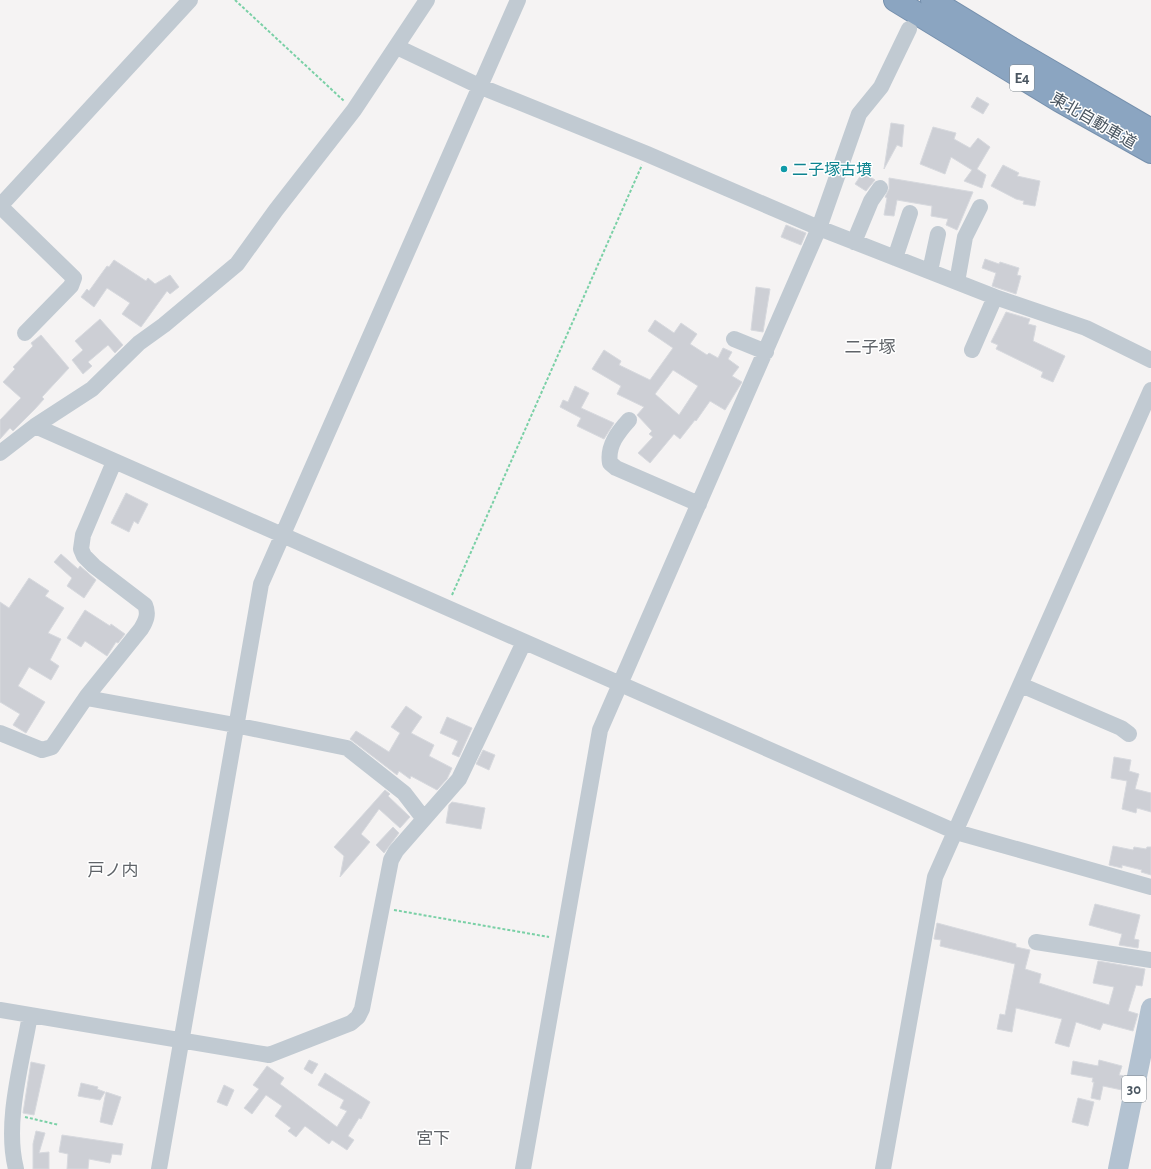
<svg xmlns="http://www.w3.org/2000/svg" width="1151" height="1169" viewBox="0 0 1151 1169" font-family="'Alegreya Sans','Noto Sans JP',sans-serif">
<rect width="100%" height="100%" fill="#f5f3f3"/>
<path fill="#cdcfd5" stroke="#d7d9de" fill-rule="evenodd" d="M977 97 989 104 983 114 971 107Z
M891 123 904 125 903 135 902 147 897 145 884 169Z
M933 127 956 133 954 139 970 148 978 138 990 147 977 169 986 175 982 188 964 181 972 170 951 157 945 174 920 164Z
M1003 165 1019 173 1017 176 1040 181 1035 206 1023 204 1024 201 1016 199 991 186Z
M863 172 875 180 866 191 855 184Z
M889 178 973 192 957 230 946 225 948 219 931 216 932 206 897 200 894 216 884 215 887 198 885 197 889 189Z
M786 225 806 233 801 245 781 237Z
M985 259 999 264 1000 262 1019 268 1017 275 1021 276 1016 294 992 286 996 273 982 268Z
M114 260 146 281 148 278 155 284 170 275 179 287 170 294 167 291 141 327 122 314 130 303 107 288 94 307 81 297 87 289 89 291 107 266 109 267Z
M756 287 770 289 763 332 751 330Z
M1006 312 1030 319 1028 324 1036 326 1033 341 1065 356 1053 382 1041 377 1043 372 996 349 998 345 991 342Z
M100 319 123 345 115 353 108 345 88 362 92 366 83 374 72 360 83 350 75 341Z
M655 320 674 333 681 323 697 334 690 344 707 355 709 353 718 358 723 348 732 352 728 359 739 367 732 376 742 382 725 410 710 401 696 421 695 420 680 439 674 434 650 463 638 453 653 437 649 434 652 431 637 415 644 407 617 394 621 386 592 369 604 350 621 361 619 365 650 380 673 348 648 331ZM673 370 698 386 679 415 655 394Z
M41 335 69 368 42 397 44 399 34 410 13 431 10 428 0 439V420L21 398 3 382 15 369 13 367 33 346 31 343Z
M575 386 589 393 581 408 614 423 604 439 577 426 581 418 560 407 563 400 568 402Z
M126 493 148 504 138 524 134 521 129 532 111 523Z
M61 554 78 569 80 566 96 580 84 598 67 586 72 578 54 562Z
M29 578 49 591 45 596 64 608 48 633 61 639 50 660 59 666 51 680 29 667 18 686 45 702 26 733 13 725 20 714 0 702V602L9 608Z
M85 610 110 626 111 624 125 634 118 643 116 642 107 656 85 641 81 647 67 638Z
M406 706 422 717 411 733 434 745 429 756 452 768 447 779 437 790 411 776 410 779 399 771 397 775 350 739 356 731 389 752 400 733 391 727Z
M447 717 472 728 459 757 452 754 458 741 440 733Z
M483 750 495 755 489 770 476 764Z
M1114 757 1131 760 1129 771 1139 774 1135 789 1151 793V812L1137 808 1136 813 1122 809 1127 781 1111 778Z
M385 790 390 794 388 796 410 817 400 828 379 809 361 834 370 842 340 877 344 856 334 847Z
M452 802 485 808 481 829 446 823 449 805Z
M393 827 399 833 384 853 376 845Z
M1113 846 1133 850 1134 847 1146 849 1147 847H1151V875L1141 872 1142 870 1122 865V868L1109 865Z
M1095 904 1140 915 1134 939 1139 940 1138 948 1119 945 1122 934 1089 925Z
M937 923 1016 944V947L1030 950 1025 969 1041 974 1039 983 1109 1005 1114 987 1093 983 1098 961 1145 969 1142 986 1136 985 1128 1011 1138 1014 1133 1031 1103 1023 1100 1030 1076 1022 1069 1047 1055 1043 1062 1019 1016 1008 1012 1032 997 1029 1000 1014 1005 1015 1015 964 940 946 941 940 934 939Z
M309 1060 318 1064 312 1074 304 1069Z
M1099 1060 1122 1066 1119 1075 1125 1076 1122 1090 1103 1086 1100 1100 1091 1098 1094 1082H1092L1093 1078 1071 1074 1073 1061 1098 1066Z
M31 1062 45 1065 34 1115 23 1113Z
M267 1066 284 1078 280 1084 337 1127 347 1111 340 1108 344 1100 318 1085 325 1073 370 1102 361 1119 359 1118 348 1136 354 1140 347 1150 332 1140 329 1144 305 1126 296 1137 288 1131 291 1128 275 1116 282 1106 266 1095 252 1114 244 1108 259 1089 253 1085Z
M81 1083 98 1087 97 1089 105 1092 100 1100 78 1096Z
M224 1085 234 1090 227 1106 217 1102Z
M106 1092 121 1097 112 1125 100 1122Z
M1078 1098 1094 1102 1088 1126 1072 1122Z
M36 1131 45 1133 39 1153 49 1152V1169H33V1144Z
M62 1135 123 1144 121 1155 112 1154 110 1163 89 1159 88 1169H67L68 1154 59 1152Z"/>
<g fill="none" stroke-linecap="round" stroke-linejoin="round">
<defs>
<path id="highway" d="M895 0 1060 101 1151 152
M932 0 1009 47 1151 130"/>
</defs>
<use href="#highway" stroke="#7690ad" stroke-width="24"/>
<path stroke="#7ad0a6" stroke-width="2" stroke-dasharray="3 2" stroke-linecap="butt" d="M235 0 344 101
M452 595 642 165
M394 910 549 937
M25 1117 59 1125"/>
<path stroke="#c1cad2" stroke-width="16" d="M397 47 479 86 647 154 819 228 995 297 1086 328 1151 360
M0 206 190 0
M0 206 74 278 71 286 25 333
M854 242 871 201 880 188
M895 258 910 213
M930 271 938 234
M957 282 965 237 980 207
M734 339 766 352
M972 350 995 297
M629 420C618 432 607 446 610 463L616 468 699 504
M35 426 956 832 1151 887
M0 453 35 426 92 389 139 343 164 325 237 264 276 210 354 110 427 0
M1021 685 1121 728 1129 734
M87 696 92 699 235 725 347 748 404 793 424 819
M0 733 42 750 52 747 87 696 141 629C146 621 149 614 145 605L94 566 84 556 81 549 83 535 114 462
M1036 942 1151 960
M0 1010 269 1055 351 1023 358 1017 362 1009 391 860 396 851 459 779 524 642
M16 1169C4 1122 22 1063 30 1015
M159 1169 261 584 518 0
M523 1169 600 730 819 228 859 114 881 87 909 29
M883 1169 935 877 1151 390"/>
<path stroke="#b3c2d1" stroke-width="20" d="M1118 1169 1151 1008"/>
<use href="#highway" stroke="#8ba5c1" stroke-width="22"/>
</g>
<circle fill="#0f9aa8" stroke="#fff" stroke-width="1.5" cx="784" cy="169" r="4"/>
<g text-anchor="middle" stroke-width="3" stroke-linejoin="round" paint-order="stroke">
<g fill="#fff" stroke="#808990" stroke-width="1">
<rect x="1010" y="65" width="24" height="26" rx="3"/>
<rect x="1122" y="1076" width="24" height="26" rx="3"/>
</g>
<g font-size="15" font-weight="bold" fill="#4a5661">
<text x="1022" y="83">E4</text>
<text x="1134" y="1094">30</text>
</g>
<g font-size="16" fill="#4a5661" stroke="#fff">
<text transform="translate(1094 120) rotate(30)" y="6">東北自動車道</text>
</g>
<g font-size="16" fill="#0d838f" stroke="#fff" text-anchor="start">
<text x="792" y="175">二子塚古墳</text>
</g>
<g font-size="17" fill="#5f6368" stroke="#fff">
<text x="870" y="353">二子塚</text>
<text x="113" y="876">戸ノ内</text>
<text x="433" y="1144">宮下</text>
</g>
</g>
</svg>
